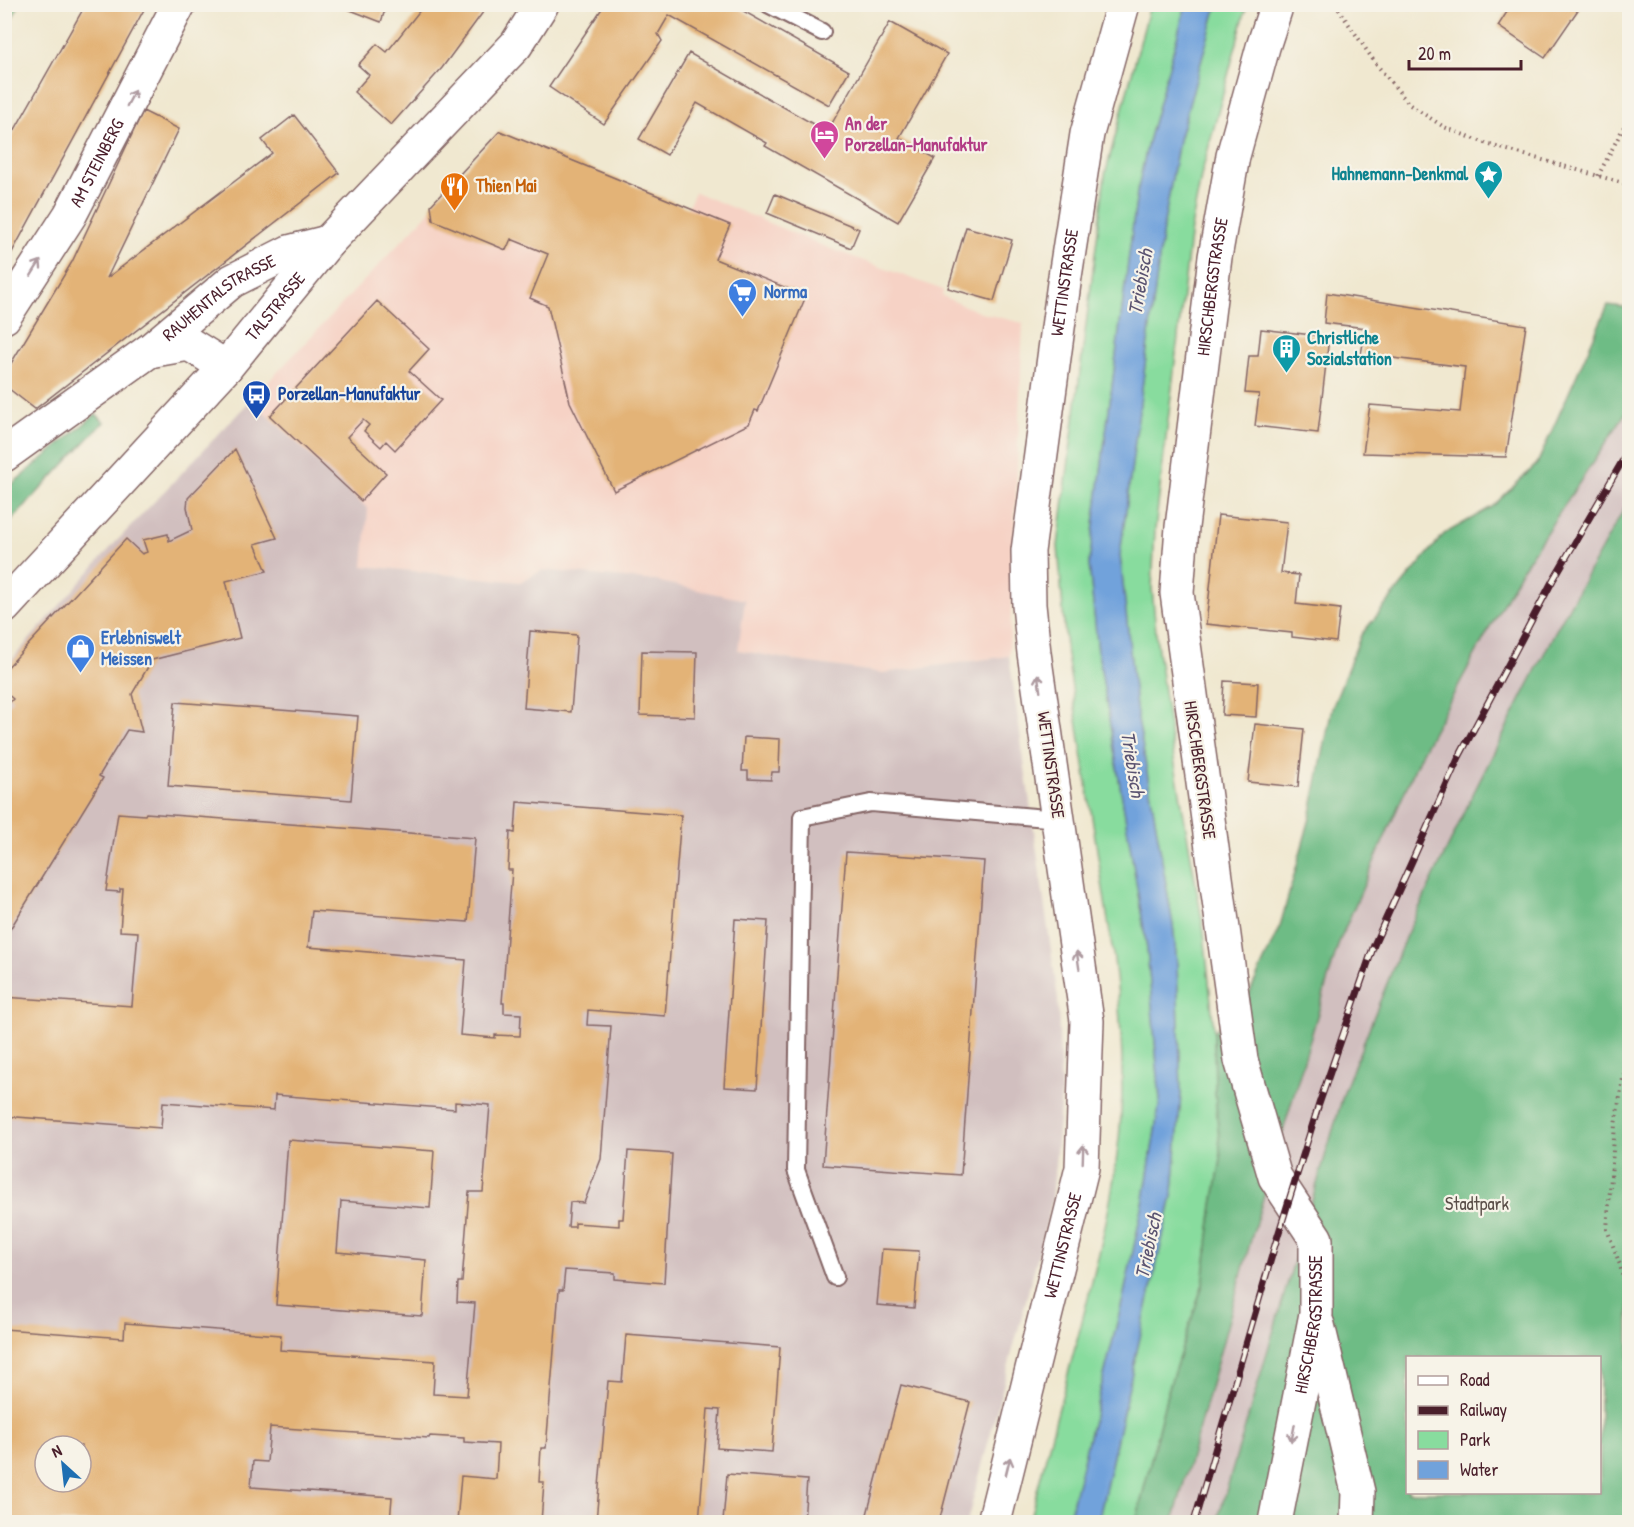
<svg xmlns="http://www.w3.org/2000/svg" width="1634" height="1527" viewBox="0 0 1634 1527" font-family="'Patrick Hand',sans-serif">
<rect width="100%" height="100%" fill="#f7f3e8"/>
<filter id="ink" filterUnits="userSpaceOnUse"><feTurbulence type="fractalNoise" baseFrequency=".0167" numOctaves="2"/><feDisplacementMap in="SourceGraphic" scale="12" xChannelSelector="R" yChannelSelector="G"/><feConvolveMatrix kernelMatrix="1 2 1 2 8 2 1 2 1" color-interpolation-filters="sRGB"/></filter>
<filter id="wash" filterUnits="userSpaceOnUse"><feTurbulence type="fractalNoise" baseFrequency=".008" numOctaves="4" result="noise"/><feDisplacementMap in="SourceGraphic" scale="24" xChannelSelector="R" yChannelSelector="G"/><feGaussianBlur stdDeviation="1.35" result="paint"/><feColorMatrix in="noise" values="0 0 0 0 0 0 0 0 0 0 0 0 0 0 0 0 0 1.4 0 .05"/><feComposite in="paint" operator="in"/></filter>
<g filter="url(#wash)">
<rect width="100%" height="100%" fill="#f0e8d0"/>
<path fill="#f6d2c5" d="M503 134 686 211 695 192 826 247 943 290 942 296 981 313 1023 323 1009 656 883 673 796 661 738 650 543 570 520 582 363 566 251 400Z"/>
<path fill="#d1bfbf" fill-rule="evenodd" d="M251 400 368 509 363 566 520 582 543 570 655 581 745 600 738 650 796 661 883 673 1009 656 1058 999 1061 1094 1052 1202 967 1522H5V667L115 543ZM45 1446H81V1482H45Z
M1629 408V500L1556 630 1474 792 1405 938 1345 1089 1217 1522H1173L1252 1236 1339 942 1422 751 1522 569Z"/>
<path fill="#88dc9e" stroke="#697e64" stroke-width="1.5" d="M5 4 19 5 5 32 4 5Z
M1150 5H1186L1148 142 1137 193 1089 564 1098 652 1147 948 1160 1100 1144 1199 1123 1299 1068 1522H1029C1045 1459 1062 1396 1079 1333 1094 1274 1110 1216 1117 1155 1126 1090 1122 1025 1114 960L1066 649 1058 546 1105 175Z
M1217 5H1247L1202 172 1191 228 1155 530 1152 588 1157 643 1172 747 1204 932 1214 1032 1215 1093 1221 1160 1213 1205 1203 1284 1167 1394 1136 1522H1098L1173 1192 1181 1094 1177 963 1173 925 1136 708 1120 555 1163 228 1179 140Z"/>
<path fill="#6ebc85" stroke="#5c6e58" stroke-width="1.5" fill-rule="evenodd" d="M1608 305 1629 308V408L1522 569 1422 752 1339 942 1252 1236 1173 1522H1136L1167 1394 1203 1284 1213 1205 1221 1160 1215 1093 1214 1032 1248 996 1280 926 1310 818 1332 708 1361 635 1444 534 1492 507 1537 464Z
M96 414 104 422 5 527V490Z
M1629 500V1522H1217L1345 1089 1405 938 1474 792 1556 630ZM1408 1358H1600V1492H1408Z"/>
<path fill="#71a2db" stroke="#5e6083" stroke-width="1.5" d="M1186 5H1217L1179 140 1163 228 1120 555 1136 708 1173 925 1177 963 1181 1094 1173 1192 1098 1522H1068L1123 1299 1144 1199 1160 1100 1147 948 1098 652 1089 564 1137 193 1148 142Z"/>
<g id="blocks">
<path fill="#e3b377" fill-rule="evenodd" d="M86 4H147L4 267V149Z
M335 4H387L381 22Z
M425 4H489L442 68 391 125 354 92 369 75 358 65 377 44 387 52Z
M605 4H731L849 71 829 105 669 15 658 34 662 41 604 124 549 87Z
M1512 4H1582L1545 58 1498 26Z
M890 22 947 54 899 138 935 158 898 222 765 146 767 143 697 103 667 155 639 139 689 53 827 132Z
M143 111 179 129 107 278 272 153 262 140 294 115 339 173 35 409 4 385V375L72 262Z
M500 131 730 225 715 259 806 296 758 411 755 410 749 424 614 491 570 402 548 306 530 298 548 254 511 239 506 250 433 220 431 205Z
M775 194 859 229 851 248 767 213Z
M966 227 1012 240 994 301 948 288Z
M1327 293 1526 325 1506 457 1363 453 1370 405 1460 412 1465 367 1361 354 1366 328 1324 323Z
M377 301 429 349 409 371 441 400 395 450 386 441 381 447 364 431 369 425 363 420 347 437 386 473 361 501 270 416Z
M1261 329 1329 337 1318 433 1255 426 1259 394 1245 393 1249 356H1258Z
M235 449 277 538 255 544 267 571 226 581 240 638 152 660 132 694 142 732 127 730 99 776 103 778 4 939V708L13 699 4 691V671L126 539 142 554 147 552 143 540 168 534 169 541 192 530 187 507 188 498Z
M1218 515 1287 522 1281 573 1299 575 1296 604 1340 609 1336 642 1292 637V633L1206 624Z
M530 631 577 635 571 712 524 708Z
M642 651 697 652 695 717 640 715Z
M1224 681 1258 683 1256 717 1222 715Z
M175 702 358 716 351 800 168 786Z
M1255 724 1304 729 1298 787 1248 782Z
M744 737 780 739 779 772H772L771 780 748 779V771H742Z
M517 802 681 815 665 1016 588 1010 587 1025 611 1026 601 1159 584 1203 570 1202 568 1227H575V1223L619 1226V1219H623L628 1151 672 1154 664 1283 615 1279V1273L565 1270 563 1290H559L546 1448H541L539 1482H544L541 1522H457L461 1476 496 1479 498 1444 464 1442V1438L430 1436 429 1438 270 1427 267 1462 253 1461 251 1487 392 1497 390 1522H4V1329L124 1338 125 1323 281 1335 280 1350 435 1361 433 1394 467 1396 475 1303 457 1302 458 1282H462L469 1192H483L490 1105 455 1102V1109L275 1095 274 1110 163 1102 161 1128 4 1116V997L132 1006 138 932 120 931 123 889H120V892L106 891 118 813 145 815 146 813 475 838 468 922 312 911 308 947 466 960 460 1035 495 1038V1035L520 1036 521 1014 504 1013V1003H502L512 870H508L510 832 515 833ZM45 1446H81V1482H45Z
M846 852 984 861 961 1175 823 1165Z
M735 919 768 921 757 1089 724 1087Z
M288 1140 434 1151 430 1208 341 1201 337 1252 426 1260 422 1316 276 1305Z
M882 1249 919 1251 914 1308 877 1305Z
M626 1335 780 1347 772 1452 717 1448 720 1410 708 1409 699 1522H596L608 1381 622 1382Z
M901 1385 970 1402 939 1522H865Z
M727 1474 807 1480 804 1522H723Z"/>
</g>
</g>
<g filter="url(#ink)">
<use href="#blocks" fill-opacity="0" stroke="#846565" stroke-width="1.5"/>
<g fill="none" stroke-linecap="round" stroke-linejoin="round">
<defs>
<path id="service" d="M768 4 822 32
M835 1277 796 1170 802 817 871 803 1058 819"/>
<g id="minor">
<path id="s1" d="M4 317 70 215 179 4"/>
<path d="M1318 1325 1358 1492 1357 1522"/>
<path id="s2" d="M994 1522 1082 1168 1087 1021 1034 653 1029 605 1028 551 1064 283 1087 134 1123 4"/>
<path id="s3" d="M1275 1522 1316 1314V1239L1275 1177 1241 1060 1177 593 1182 527 1215 257 1233 156 1263 47 1277 4"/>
</g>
<g id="tertiary">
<path d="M149 351 189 344 226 367"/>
<path id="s4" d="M4 455 149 351 232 281 289 252 328 242"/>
</g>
<g id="secondary">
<path id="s5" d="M4 607 226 367 328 242 516 45 542 4"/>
</g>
</defs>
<use href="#service" stroke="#846565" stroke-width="20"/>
<use href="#minor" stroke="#846565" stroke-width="36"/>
<use href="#tertiary" stroke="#846565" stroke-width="36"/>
<use href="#secondary" stroke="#846565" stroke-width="36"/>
<path stroke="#846565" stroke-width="4" stroke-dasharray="1.5 4.5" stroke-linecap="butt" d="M1335 4 1376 64 1410 105 1444 127 1490 145 1630 185
M1598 176 1630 115
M1630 1038 1615 1125 1607 1229 1620 1265 1630 1309"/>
<use href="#service" stroke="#fff" stroke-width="16"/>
<use href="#minor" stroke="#fff" stroke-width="33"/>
<use href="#tertiary" stroke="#fff" stroke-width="33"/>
<use href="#secondary" stroke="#fff" stroke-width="33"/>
<defs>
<path id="rail" d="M1194 1522 1275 1245 1319 1104 1374 945 1459 757 1553 580 1630 448"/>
</defs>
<use href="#rail" stroke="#4a1f2b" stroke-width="7"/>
<use href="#rail" stroke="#f7f3e8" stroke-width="4.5" stroke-dasharray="14" stroke-linecap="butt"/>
</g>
<defs><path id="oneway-shaft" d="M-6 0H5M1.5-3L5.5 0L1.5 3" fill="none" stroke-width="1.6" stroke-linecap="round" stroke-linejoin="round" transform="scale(1.5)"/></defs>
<g stroke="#ae9aa0">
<use href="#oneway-shaft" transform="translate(131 98) rotate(-62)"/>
<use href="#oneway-shaft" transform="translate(36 268) rotate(-58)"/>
<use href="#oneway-shaft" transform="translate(1039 683) rotate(-98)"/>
<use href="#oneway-shaft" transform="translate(1078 960) rotate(-98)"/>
<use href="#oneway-shaft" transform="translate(1083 1154) rotate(-88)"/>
<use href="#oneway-shaft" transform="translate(1293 1433) rotate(101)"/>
<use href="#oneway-shaft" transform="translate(1008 1466) rotate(-76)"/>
</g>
</g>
<defs>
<symbol id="hotel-pin" viewBox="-11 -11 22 30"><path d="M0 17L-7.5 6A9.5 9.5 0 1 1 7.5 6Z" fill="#d1479c" stroke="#f7f3e8"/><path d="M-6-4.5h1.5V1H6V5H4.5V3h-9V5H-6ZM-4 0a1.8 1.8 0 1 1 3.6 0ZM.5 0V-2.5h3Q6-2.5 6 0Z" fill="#fff"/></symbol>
<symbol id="sight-pin" viewBox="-11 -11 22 30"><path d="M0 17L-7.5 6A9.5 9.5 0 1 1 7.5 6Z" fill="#0f9aa8" stroke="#f7f3e8"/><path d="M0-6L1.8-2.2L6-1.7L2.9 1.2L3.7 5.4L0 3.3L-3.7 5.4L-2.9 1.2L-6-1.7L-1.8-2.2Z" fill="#fff"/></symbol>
<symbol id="restaurant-pin" viewBox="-11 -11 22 30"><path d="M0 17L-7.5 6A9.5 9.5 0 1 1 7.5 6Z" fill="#e8710a" stroke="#f7f3e8"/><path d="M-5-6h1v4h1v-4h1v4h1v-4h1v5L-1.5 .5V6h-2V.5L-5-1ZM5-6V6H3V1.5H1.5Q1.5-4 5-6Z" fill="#fff"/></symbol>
<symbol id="supermarket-pin" viewBox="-11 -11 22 30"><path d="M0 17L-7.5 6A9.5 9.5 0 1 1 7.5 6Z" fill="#3f7fe0" stroke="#f7f3e8"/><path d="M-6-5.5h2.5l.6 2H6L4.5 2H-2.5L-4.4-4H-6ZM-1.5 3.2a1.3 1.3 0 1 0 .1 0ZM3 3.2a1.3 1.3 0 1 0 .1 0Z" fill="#fff"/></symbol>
<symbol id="building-pin" viewBox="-11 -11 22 30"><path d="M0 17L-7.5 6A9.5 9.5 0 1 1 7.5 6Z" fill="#0f9aa8" stroke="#f7f3e8"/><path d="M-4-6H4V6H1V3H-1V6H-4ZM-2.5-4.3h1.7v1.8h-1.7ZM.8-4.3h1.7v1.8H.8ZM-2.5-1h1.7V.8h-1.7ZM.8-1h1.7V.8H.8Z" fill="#fff"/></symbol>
<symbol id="bus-pin" viewBox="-11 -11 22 30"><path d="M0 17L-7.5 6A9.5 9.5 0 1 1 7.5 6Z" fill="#1a4fb4" stroke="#f7f3e8"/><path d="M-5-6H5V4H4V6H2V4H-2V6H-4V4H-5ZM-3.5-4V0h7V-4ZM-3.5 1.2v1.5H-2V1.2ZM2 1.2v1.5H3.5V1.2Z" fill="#fff"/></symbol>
<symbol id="shop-pin" viewBox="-11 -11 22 30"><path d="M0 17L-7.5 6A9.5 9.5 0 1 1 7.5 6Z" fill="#3f7fe0" stroke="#f7f3e8"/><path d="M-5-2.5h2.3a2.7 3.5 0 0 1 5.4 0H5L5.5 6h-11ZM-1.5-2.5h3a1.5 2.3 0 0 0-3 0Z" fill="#fff"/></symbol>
</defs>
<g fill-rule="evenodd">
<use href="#hotel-pin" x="808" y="118" width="33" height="45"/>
<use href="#sight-pin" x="1472" y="158" width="33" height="45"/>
<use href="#restaurant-pin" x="438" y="170" width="33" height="45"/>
<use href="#supermarket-pin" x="726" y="276" width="33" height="45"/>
<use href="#building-pin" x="1270" y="332" width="33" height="45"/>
<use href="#bus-pin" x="240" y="378" width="33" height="45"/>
<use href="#shop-pin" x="64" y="632" width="33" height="45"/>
</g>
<g text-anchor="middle" stroke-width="4.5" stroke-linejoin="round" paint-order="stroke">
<g font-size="18" font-weight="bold" fill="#b23c85" stroke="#f7f3e8" text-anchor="start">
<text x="845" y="130">An der<tspan x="845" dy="21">Porzellan-Manufaktur</tspan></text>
</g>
<g font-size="18" fill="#4a1f2b" stroke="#f7f3e8">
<text dy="6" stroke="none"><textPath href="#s1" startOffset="180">AM STEINBERG</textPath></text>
<text dy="6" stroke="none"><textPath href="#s2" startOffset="1257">WETTINSTRASSE</textPath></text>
<text dy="6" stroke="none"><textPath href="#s3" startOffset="1263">HIRSCHBERGSTRASSE</textPath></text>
<text dy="6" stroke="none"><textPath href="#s4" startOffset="267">RAUHENTALSTRASSE</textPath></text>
<text dy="6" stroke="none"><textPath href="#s5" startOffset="405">TALSTRASSE</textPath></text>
<text transform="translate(1051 765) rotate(82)" y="6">WETTINSTRASSE</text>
<text transform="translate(1200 770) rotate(82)" y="6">HIRSCHBERGSTRASSE</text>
<text dy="6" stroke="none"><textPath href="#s2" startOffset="285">WETTINSTRASSE</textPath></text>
<text dy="6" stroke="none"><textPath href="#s3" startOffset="201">HIRSCHBERGSTRASSE</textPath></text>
</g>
<g font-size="18" font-weight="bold" fill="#0d838f" stroke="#f7f3e8" text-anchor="end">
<text x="1468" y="180">Hahnemann-Denkmal</text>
<text x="1307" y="344" text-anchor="start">Christliche<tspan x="1307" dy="21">Sozialstation</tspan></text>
</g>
<g font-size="18" font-weight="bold" fill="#c56008" stroke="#f7f3e8" text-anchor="start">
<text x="476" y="192">Thien Mai</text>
</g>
<g font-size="18" font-weight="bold" fill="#366cbe" stroke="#f7f3e8" text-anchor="start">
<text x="764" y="298">Norma</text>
<text x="101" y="644">Erlebniswelt<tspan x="101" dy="21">Meissen</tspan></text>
</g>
<g font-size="18" font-weight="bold" fill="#164399" stroke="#f7f3e8" text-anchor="start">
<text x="278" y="400">Porzellan-Manufaktur</text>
</g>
<g font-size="18" fill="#5a4e48" stroke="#f7f3e8">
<text x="1477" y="1210">Stadtpark</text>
</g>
<g font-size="20" font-style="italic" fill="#5a5371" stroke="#f7f3e8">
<text transform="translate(1140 282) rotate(-80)" y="7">Triebisch</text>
<text transform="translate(1133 764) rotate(81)" y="7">Triebisch</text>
<text transform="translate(1148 1246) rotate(-78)" y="7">Triebisch</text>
</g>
</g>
<rect width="1634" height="1527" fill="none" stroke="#f7f3e8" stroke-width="24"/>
<rect x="1406" y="1356" width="195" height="138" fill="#f7f3e8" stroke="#b29e9c" stroke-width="1.5"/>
<rect x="1418" y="1376" width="30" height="9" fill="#ffffff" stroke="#b29e9c" stroke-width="1.5"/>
<text x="1460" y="1386" font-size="18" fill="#4a1f2b">Road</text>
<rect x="1418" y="1406" width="30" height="9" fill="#4a1f2b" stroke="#b29e9c" stroke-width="1.5"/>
<text x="1460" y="1416" font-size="18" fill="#4a1f2b">Railway</text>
<rect x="1418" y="1431" width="30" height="18" fill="#88dc9e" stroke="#b29e9c" stroke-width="1.5"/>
<text x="1460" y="1446" font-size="18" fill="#4a1f2b">Park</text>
<rect x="1418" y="1461" width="30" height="18" fill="#71a2db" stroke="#b29e9c" stroke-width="1.5"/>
<text x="1460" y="1476" font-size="18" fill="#4a1f2b">Water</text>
<g transform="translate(63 1464) rotate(333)"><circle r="28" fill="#f7f3e8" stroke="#b29e9c" stroke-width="1.5"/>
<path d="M0-4.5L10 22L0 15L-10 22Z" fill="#1f6fb2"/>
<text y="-9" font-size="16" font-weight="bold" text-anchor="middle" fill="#4a1f2b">N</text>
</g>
<path d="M1409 60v9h112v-9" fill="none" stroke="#4a1f2b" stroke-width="3"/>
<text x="1418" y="60" font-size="18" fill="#4a1f2b" stroke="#f7f3e8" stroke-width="4.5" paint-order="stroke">20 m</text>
</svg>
